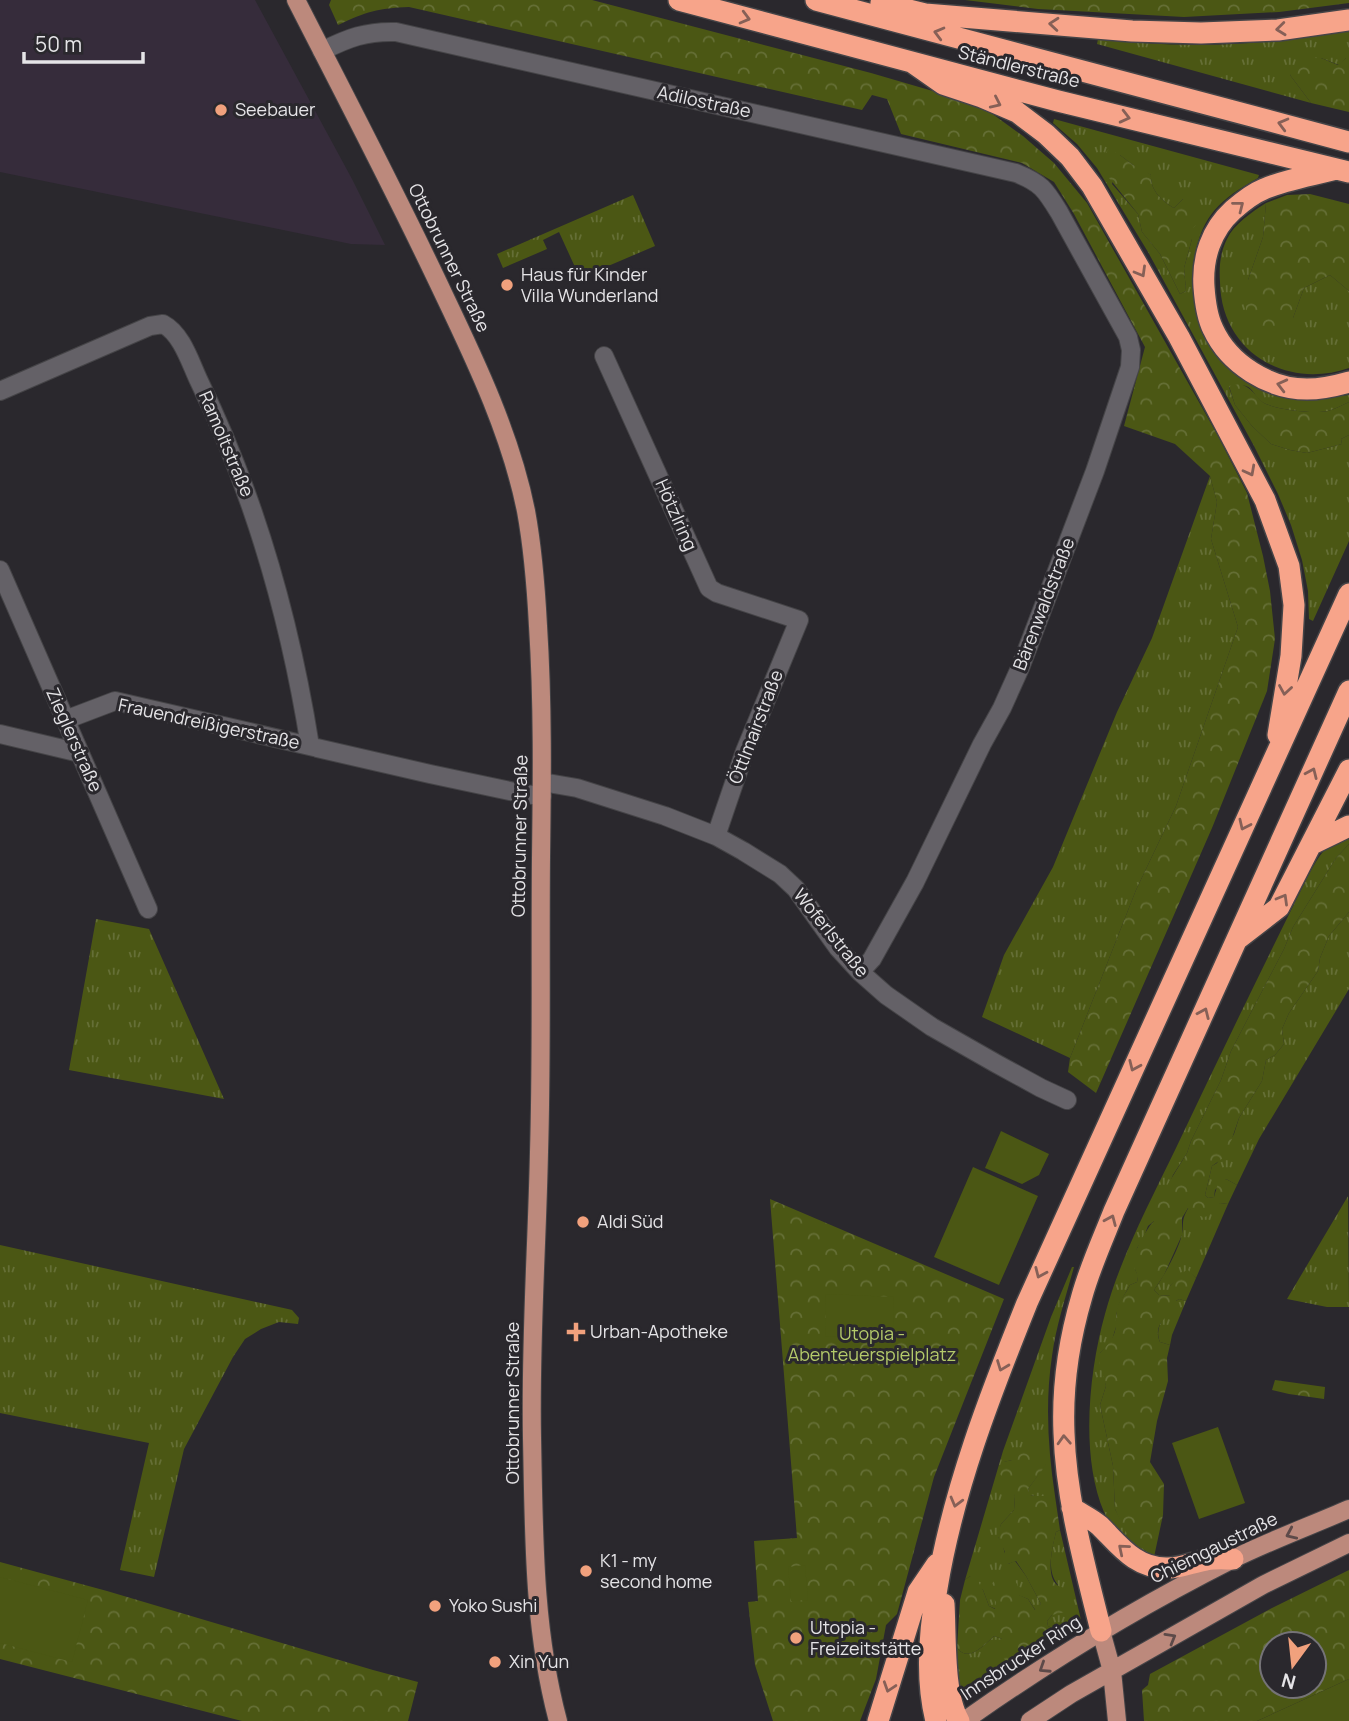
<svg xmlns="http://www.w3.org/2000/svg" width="1349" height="1721" viewBox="0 0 1349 1721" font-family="Manrope,sans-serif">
<defs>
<pattern id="grass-tufts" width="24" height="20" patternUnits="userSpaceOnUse" patternTransform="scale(1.75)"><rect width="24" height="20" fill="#4b5714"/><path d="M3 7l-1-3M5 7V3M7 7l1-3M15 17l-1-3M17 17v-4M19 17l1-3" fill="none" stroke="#656f36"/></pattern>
<pattern id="forest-crowns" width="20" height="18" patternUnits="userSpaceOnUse" patternTransform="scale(1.75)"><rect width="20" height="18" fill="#4b5714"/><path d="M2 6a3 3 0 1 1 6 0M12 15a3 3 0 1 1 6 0" fill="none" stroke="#656f36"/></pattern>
</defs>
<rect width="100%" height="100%" fill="#2a282d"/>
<path fill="#362c3b" d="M0 0H255L352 179 385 245 351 244 0 172Z"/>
<path fill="url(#grass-tufts)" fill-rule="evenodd" d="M1349 29V58H1346L1339 65 1321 58 1290 75 1311 103 1097 44 1098 39C1158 46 1220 47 1280 40 1303 38 1326 33 1349 29Z
M1054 119 1259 175 1258 178C1217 201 1201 217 1193 264L1197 266 1199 315 1282 395 1303 400 1349 395V402C1342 405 1335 409 1328 411 1314 414 1280 410 1266 404 1249 396 1257 380 1229 387L1235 405 1252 426 1271 444 1290 450 1307 453 1342 444 1341 439 1349 435V541L1313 621 1309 619 1308 591 1302 560 1291 525 1278 494 1254 446 1148 252 1097 168 1077 144 1053 123ZM1120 155 1133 165 1151 175C1150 190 1162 201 1174 208L1183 199 1192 229V239L1184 268 1186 291 1180 294 1160 254 1142 232 1138 214 1112 184Z
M633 195 655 246 580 278 559 232 543 240 547 249 503 268 497 254Z
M1266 203 1263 237 1248 280 1293 318 1304 288 1330 275 1349 291V368C1285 390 1221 351 1220 282 1219 267 1220 253 1227 239 1234 224 1252 212 1266 203Z
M1210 476 1217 502 1211 539 1238 627 1176 806 1136 890 1070 1058 982 1017 1004 955 1053 867 1117 712 1152 638Z
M1349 833V844L1336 858 1293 927 1284 949 1231 1051 1221 1080 1191 1141 1187 1153 1173 1175 1154 1221 1148 1226 1143 1239 1137 1248 1135 1269 1138 1276 1137 1282 1130 1285 1119 1304 1116 1315V1327L1111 1343 1100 1353 1106 1386 1100 1405 1113 1466 1115 1509 1130 1538 1154 1557C1134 1550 1113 1531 1104 1512 1080 1456 1089 1371 1105 1314 1121 1256 1150 1202 1176 1148 1218 1059 1261 971 1305 882 1317 859 1324 844 1349 833Z
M1349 912V989L1259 1139 1237 1185 1226 1179 1215 1190 1214 1197 1208 1198 1205 1195 1212 1166 1217 1163 1234 1134 1239 1118 1262 1081 1266 1060 1275 1055 1284 1044 1282 1029 1289 1013 1318 971 1320 958 1329 936Z
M96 919 149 929 224 1099 69 1070Z
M1348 1196 1349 1307H1327L1287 1299Z
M1220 1203 1228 1204 1196 1278 1188 1271 1170 1286 1171 1296 1159 1295 1154 1290C1163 1278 1179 1249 1182 1234 1184 1221 1181 1220 1189 1207L1191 1210Z
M0 1245 288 1309 292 1310 299 1318 298 1324 279 1322 261 1329 245 1339 233 1357 184 1449 154 1577 120 1570 149 1443 0 1413Z
M1072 1267H1074C1066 1296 1056 1326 1052 1356 1045 1403 1048 1449 1055 1496H1035L1029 1495 1028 1489 1046 1464 1012 1460 1004 1462 1015 1496 1014 1510 1001 1524 998 1537 1002 1543 1008 1564 1015 1561 1026 1576 1041 1604 1036 1611 1028 1599 1018 1595 996 1602V1609L989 1606 983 1590 970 1576 965 1580 1003 1451 1051 1317Z
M1179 1299 1186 1301 1172 1335 1170 1345 1160 1342C1153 1326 1167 1314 1176 1301Z
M1060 1530 1081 1620 1059 1632 1048 1626 1047 1621 1052 1615 1058 1585C1046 1571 1052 1548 1056 1532Z
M994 1636 1002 1639 1005 1659 1017 1661 958 1702 957 1648C969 1663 984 1645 994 1636Z"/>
<path fill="url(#forest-crowns)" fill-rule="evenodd" d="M331 0H592L871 73 943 94 987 110 1023 136 1054 163 1087 203 1218 436 1247 493 1263 556 1270 591 1275 639 1267 691 1212 828 1096 1093 1068 1072 1070 1058 1136 890 1176 806 1238 627 1211 539 1217 502 1210 476 1175 444 1124 426 1145 347 1074 214 1054 182 1022 163 901 134 887 99 872 95 862 110 409 7C378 8 366 12 338 25L329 5Z
M965 0H1349V3L1279 12 1184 17 1038 9Z
M1304 56 1321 58 1338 65 1346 58H1349V112L1311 103 1290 75Z
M1109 149 1120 155 1133 165 1142 168 1151 175C1150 190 1162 201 1174 208L1183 199 1201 204 1202 219 1192 229V239L1184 268 1186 291 1180 294 1160 254 1142 232 1138 214 1101 168 1102 157Z
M1310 194 1349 204V291L1330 275 1304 288 1293 318 1272 332 1245 320 1248 280 1263 237 1266 203 1287 195Z
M1240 384C1255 389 1256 399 1266 404 1280 410 1314 414 1328 411 1335 409 1342 405 1349 402V435L1341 439 1342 444 1307 453 1290 450 1271 444 1252 426 1235 405 1229 386Z
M1349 844V912L1329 936 1320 958 1318 971 1289 1013 1282 1029 1284 1044 1275 1055 1266 1060 1262 1081 1239 1118 1226 1156 1212 1166 1205 1195 1208 1198 1214 1197 1218 1183 1226 1179 1237 1185 1228 1204 1220 1203C1206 1220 1205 1221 1188 1208L1182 1218V1235L1164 1275 1154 1290 1159 1295 1170 1296V1286L1185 1271 1188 1270 1196 1278 1186 1301 1179 1299 1176 1301V1309C1164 1318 1153 1326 1160 1342L1170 1345 1167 1358 1168 1381 1157 1421 1150 1462 1164 1484 1163 1515 1154 1557 1130 1539 1122 1525 1115 1509 1113 1466 1100 1405 1106 1386 1099 1361 1100 1353C1109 1344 1116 1336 1116 1323 1116 1317 1116 1311 1118 1305 1121 1298 1127 1292 1130 1285L1137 1282C1139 1273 1133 1269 1133 1261 1133 1253 1148 1226 1154 1221L1152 1212 1163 1192 1187 1153 1191 1141 1221 1080 1231 1051 1284 949 1293 927 1336 858Z
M770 1199 1004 1299 934 1477 897 1614 886 1625 876 1679 860 1721H773L755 1665 748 1602 758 1601 754 1541 797 1538Z
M1275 1380 1325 1387 1324 1399 1289 1394 1272 1390Z
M1028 1447 1038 1448 1045 1456 1046 1465 1028 1489 1030 1495 1035 1496H1055L1060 1530 1056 1532C1053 1545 1045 1575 1057 1585 1058 1586 1068 1590 1068 1591L1070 1605 1065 1612 1052 1615 1047 1621 1048 1626 1059 1632 1017 1661 1005 1660 1000 1653 1002 1639 994 1636C984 1645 969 1663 957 1648L960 1600 965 1580 970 1576 976 1578 983 1590 989 1606 995 1609 996 1602 990 1593 991 1585 999 1574C1012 1575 1020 1583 1019 1595L1028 1599 1035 1610 1041 1604 1026 1576 1016 1561 1008 1564 1003 1558 1005 1552 998 1537V1533L1001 1524 1014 1510 1015 1496 1000 1474 1003 1462 1012 1460Z
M0 1562 107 1591 373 1670 418 1682 408 1721H242L0 1659Z
M1349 1570V1679L1257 1721H1144L1142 1690 1148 1685 1150 1674 1272 1608ZM1272 1644H1314V1686H1272Z"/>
<path fill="#4b5714" d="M1001 1131 1049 1154 1039 1175 1022 1184 985 1168Z
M973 1167 1038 1196 999 1285 934 1257Z
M826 1294 894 1297 893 1339 825 1336Z
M1218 1427 1245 1503 1199 1519 1172 1443Z
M805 1565 808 1600 791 1601 788 1567Z
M0 1577 88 1600 72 1662 0 1643Z
M1349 1679V1721H1257Z"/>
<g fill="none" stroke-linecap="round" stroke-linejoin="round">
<defs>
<path id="minor" d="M322 51C348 38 366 31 396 32L1016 173C1041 183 1045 189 1059 212L1128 337 1131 350 1130 367 1095 471 1020 668 1002 708 982 744 915 882 872 959 860 972
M604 356 709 588 717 593 799 620 745 751 716 836
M0 391 150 326 163 324C182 334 190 362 199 381 255 496 290 620 310 746
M0 570 148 909
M65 720 115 701 314 747
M0 734 80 753
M317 748 430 774 524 794 542 796
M542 782 577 788 665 816 716 836 743 851 780 874 796 889 838 948 860 972 886 995 932 1027 997 1064 1041 1088 1067 1100"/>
<path id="major" d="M296 0C346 98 397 195 444 295 477 364 511 436 526 511 533 549 536 588 538 626 543 704 542 781 541 858 540 956 542 1054 539 1152 537 1248 530 1342 532 1438 534 1533 533 1628 558 1721
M1101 1631 1112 1671 1117 1721
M964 1721C1049 1661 1138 1607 1231 1560 1269 1541 1310 1526 1349 1509
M1030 1721 1071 1694 1263 1585 1349 1543"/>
<path id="highway" d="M679 0 1058 101 1349 172
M816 0 1349 142
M881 3 925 14 1132 31 1201 33 1278 30 1349 20
M913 63 943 84 982 97 1017 112 1046 134 1070 157 1092 186 1179 337 1265 500 1289 566 1294 605 1291 656 1278 735
M1336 169C1314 175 1284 180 1264 189 1254 193 1241 203 1233 210 1211 230 1202 258 1204 287 1205 301 1207 317 1213 329 1229 364 1269 389 1307 389 1322 389 1335 386 1349 382
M1312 844 1349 826
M1239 938 1279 907 1349 770
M1072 1508C1081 1514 1092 1519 1100 1526 1120 1546 1136 1569 1168 1568 1181 1568 1193 1562 1206 1560 1215 1558 1225 1559 1233 1559
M944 1604C946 1637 943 1694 959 1721
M1101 1631C1085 1566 1066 1499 1064 1433 1062 1386 1069 1340 1082 1296 1090 1267 1103 1239 1114 1211L1349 691
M878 1721 918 1592 937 1564
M936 1721C925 1678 929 1632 937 1588 953 1490 990 1395 1027 1303L1349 594"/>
</defs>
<use href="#minor" stroke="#454447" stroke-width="20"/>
<use href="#major" stroke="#454447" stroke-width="20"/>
<use href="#highway" stroke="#454447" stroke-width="24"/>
<use href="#minor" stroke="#646167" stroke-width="18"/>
<use href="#major" stroke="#bc897c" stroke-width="18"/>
<use href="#highway" stroke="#f7a48a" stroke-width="21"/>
</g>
<defs><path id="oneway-chevron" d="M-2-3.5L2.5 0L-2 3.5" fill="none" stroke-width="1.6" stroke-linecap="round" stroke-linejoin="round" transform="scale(1.75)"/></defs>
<g stroke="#866057">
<use href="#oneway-chevron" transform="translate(745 18) rotate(15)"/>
<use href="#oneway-chevron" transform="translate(1054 24) rotate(-175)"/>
<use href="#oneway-chevron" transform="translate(1281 29) rotate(174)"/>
<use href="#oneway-chevron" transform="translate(939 33) rotate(-165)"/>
<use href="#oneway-chevron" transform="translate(996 103) rotate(25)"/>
<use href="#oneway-chevron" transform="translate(1125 117) rotate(14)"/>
<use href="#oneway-chevron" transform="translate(1283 124) rotate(-165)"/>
<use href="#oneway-chevron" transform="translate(1239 206) rotate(-38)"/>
<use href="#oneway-chevron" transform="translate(1141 272) rotate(60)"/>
<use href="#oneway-chevron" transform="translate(1282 385) rotate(-166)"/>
<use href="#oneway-chevron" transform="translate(1250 471) rotate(62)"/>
<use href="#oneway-chevron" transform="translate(1285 690) rotate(99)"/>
<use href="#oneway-chevron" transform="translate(1312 773) rotate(-66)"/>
<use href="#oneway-chevron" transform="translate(1244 825) rotate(115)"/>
<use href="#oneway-chevron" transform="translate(1283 899) rotate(-60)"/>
<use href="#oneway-chevron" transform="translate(1204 1013) rotate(-66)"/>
<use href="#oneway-chevron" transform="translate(1134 1066) rotate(114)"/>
<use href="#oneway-chevron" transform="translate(1111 1220) rotate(-67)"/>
<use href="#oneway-chevron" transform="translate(1040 1273) rotate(114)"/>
<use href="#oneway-chevron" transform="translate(1002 1366) rotate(111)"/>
<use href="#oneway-chevron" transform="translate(1064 1440) rotate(-93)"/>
<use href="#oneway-chevron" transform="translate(956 1502) rotate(105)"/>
<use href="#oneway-chevron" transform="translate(1123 1549) rotate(-140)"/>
<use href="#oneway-chevron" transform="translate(889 1687) rotate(108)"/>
</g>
<g stroke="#5d4a49">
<use href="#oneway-chevron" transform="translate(1291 1534) rotate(156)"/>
<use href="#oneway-chevron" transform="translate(1171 1638) rotate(-30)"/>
<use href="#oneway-chevron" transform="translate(1044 1668) rotate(147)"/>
</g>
<g fill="#f1a17d" stroke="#2a282d" stroke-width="2.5">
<circle cx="221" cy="110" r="7"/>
<circle cx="507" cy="285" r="7"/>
<circle cx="583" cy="1222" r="7"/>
<path d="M572.5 1321.5h7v7h7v7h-7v7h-7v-7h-7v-7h7z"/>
<circle cx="586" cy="1571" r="7"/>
<circle cx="435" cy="1606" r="7"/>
<circle cx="796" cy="1638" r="7"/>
<circle cx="495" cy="1662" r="7"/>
</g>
<g text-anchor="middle" stroke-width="6" stroke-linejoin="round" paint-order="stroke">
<g font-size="18" fill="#e5e4e7" stroke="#2a282d">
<text transform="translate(1019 67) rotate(14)" y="6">Ständlerstraße</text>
<text transform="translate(704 102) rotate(12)" y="6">Adilostraße</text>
<text transform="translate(449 258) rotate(64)" y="6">Ottobrunner Straße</text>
<text transform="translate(226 444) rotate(67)" y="6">Ramoltstraße</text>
<text transform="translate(676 515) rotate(66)" y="6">Hötzlring</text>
<text transform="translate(1044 604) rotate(-69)" y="6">Bärenwaldstraße</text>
<text transform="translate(209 724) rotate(12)" y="6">Frauendreißigerstraße</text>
<text transform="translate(756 727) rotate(-69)" y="6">Öttlmairstraße</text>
<text transform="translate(74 740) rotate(66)" y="6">Zieglerstraße</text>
<text transform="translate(520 836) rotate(-89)" y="6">Ottobrunner Straße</text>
<text transform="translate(831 933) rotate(51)" y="6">Woferlstraße</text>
<text transform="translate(513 1403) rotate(-90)" y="6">Ottobrunner Straße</text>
<text transform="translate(1214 1548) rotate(-26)" y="6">Chiemgaustraße</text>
<text transform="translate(1021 1658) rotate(-33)" y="6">Innsbrucker Ring</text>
</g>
<g font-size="18" fill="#e5e4e7" stroke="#2a282d" text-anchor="start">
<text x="235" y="116">Seebauer</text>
<text x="521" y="281">Haus für Kinder<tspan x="521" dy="21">Villa Wunderland</tspan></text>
<text x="597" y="1228">Aldi Süd</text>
<text x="590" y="1338">Urban-Apotheke</text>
<text x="600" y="1567">K1 - my<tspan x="600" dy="21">second home</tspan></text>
<text x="449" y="1612">Yoko Sushi</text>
<text x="810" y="1634">Utopia -<tspan x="810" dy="21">Freizeitstätte</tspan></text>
<text x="509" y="1668">Xin Yun</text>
</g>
<g font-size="18" fill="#b4ca6a" stroke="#2a282d">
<text x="872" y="1340">Utopia -<tspan x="872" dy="21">Abenteuerspielplatz</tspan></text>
</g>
</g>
<g transform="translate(1293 1665) rotate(195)"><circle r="33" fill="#2a282d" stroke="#757377" stroke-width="2"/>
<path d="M0-5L12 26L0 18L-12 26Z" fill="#f1a17d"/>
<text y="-10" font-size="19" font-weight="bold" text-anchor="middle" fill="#e5e4e7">N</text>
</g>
<path d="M24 52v10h119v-10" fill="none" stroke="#e5e4e7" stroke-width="3.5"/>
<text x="35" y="52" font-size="21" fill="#e5e4e7" stroke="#2a282d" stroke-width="5" paint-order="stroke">50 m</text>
</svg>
